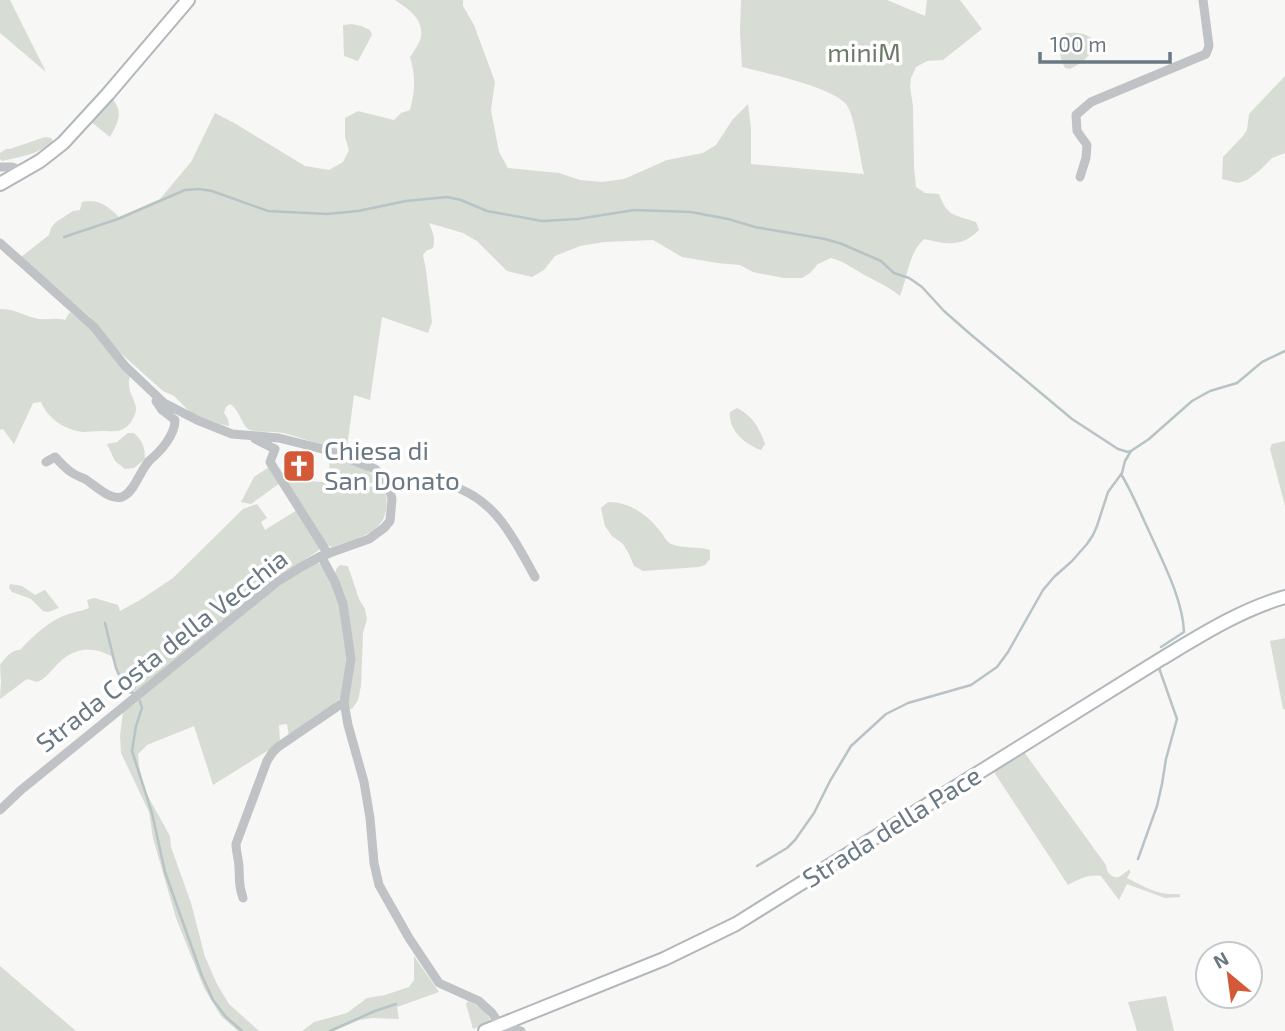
<svg xmlns="http://www.w3.org/2000/svg" width="1285" height="1031" viewBox="0 0 1285 1031" font-family="'Exo 2',sans-serif">
<rect width="100%" height="100%" fill="#f7f7f5"/>
<path fill="#d7dcd4" d="M0 0H10L46 72 0 33Z
M395 0H463V6L474 25 495 82 491 110 499 152 508 168 559 173 580 180 602 182 624 179 667 160 703 153 716 145 733 119 748 104 751 129V164L864 174C860 159 855 115 846 104 831 87 766 73 742 67L740 32 741 0H887L925 16 927 0H960L982 29 943 60 927 61 916 67 911 78 910 87 913 106 914 167 916 187 925 193 939 194C948 218 954 214 976 222L979 230C961 248 947 244 924 239 908 254 908 276 900 296 888 286 875 281 861 273 851 267 843 261 831 258L818 264 810 273 802 278H784L753 272 740 265 717 263 682 257 653 240 604 242 580 246 555 256 544 270 532 277 507 271 477 241 463 233 429 223C432 231 436 238 433 248L426 251 423 255 426 270 432 322 428 333 382 317 370 400 354 395 346 455C325 447 304 438 283 433 273 431 258 433 250 430 242 427 240 410 230 404L226 407 224 413 228 419 229 426 220 424 191 413 174 396 163 391 145 375 115 348 89 316 21 257 49 235 51 228 56 222 73 211 80 210 82 202C98 198 108 206 119 217L160 199 191 162 215 113 236 124 305 166 329 170 343 162 349 150 345 137V118L358 111 394 120 401 113 410 110C415 90 416 77 410 57 414 51 420 43 421 36 424 19 407 8 395 0Z
M352 24 361 26 370 30 372 35 358 61 344 56 343 25Z
M1066 33C1077 32 1089 33 1096 43 1091 56 1082 63 1070 69L1065 68C1059 57 1057 42 1066 33Z
M1285 76V153L1272 158 1259 171 1247 180 1238 183 1222 179 1223 157 1243 136 1247 130 1249 114Z
M112 98C124 113 118 122 110 137L90 121Z
M45 137 51 138 53 141C40 154 20 157 2 161L0 159V153L6 149H10Z
M0 309C16 309 21 315 35 318 45 321 54 317 65 320L70 312 91 329 131 373C123 393 140 400 135 414 127 434 117 431 100 431 94 431 89 432 83 432 65 430 48 419 41 402L33 403 14 444 3 429 0 430Z
M737 408C752 415 760 429 765 444L761 450C745 444 728 430 730 412Z
M128 433H134C143 441 145 448 145 459L134 468 125 469 115 461 107 444 117 442Z
M1285 441V506L1270 449 1272 444Z
M329 454 365 469 383 483 381 484 330 479Z
M269 467 280 483 251 504 241 502 254 477Z
M285 474 310 481 385 488C394 532 365 535 332 547L327 545 283 475Z
M608 502C629 502 647 514 660 531 664 536 666 541 671 544 683 549 697 546 710 550V559L705 565 699 567 643 571 634 566 629 554 623 544 612 536 605 526 601 508Z
M257 504 267 518 261 522 265 530 297 510 322 548 268 585 132 694 125 692 111 656C89 644 70 649 54 668 48 674 45 679 37 682L27 679 0 699 1 681 0 665C5 658 11 650 20 650 34 635 52 618 72 613 78 611 83 611 89 608L87 600 94 598 118 605 120 611 140 600 173 578 243 509Z
M317 562 325 568 341 604 348 655 343 695 332 706 289 736 287 724 279 725 280 743 213 785 194 726 147 745 138 754 139 766 145 791 170 836 171 847 191 903 205 957 217 984 229 1004 259 1031H238L221 1016 204 988 176 918 153 838 149 812 121 753 120 736 123 712 290 577Z
M340 565 348 566 359 599 365 609 367 619 363 633 361 686 358 700 352 709 348 708 346 700 353 664 335 573 337 568Z
M10 584 22 586 35 595 45 590 59 608 48 612 43 611 31 599 12 592 9 588Z
M1285 638V709H1283L1270 641Z
M1024 752 1106 865C1107 873 1111 878 1119 877L1130 869V873L1127 878C1145 887 1159 896 1180 894V897L1165 898 1127 884 1119 900 1101 876C1088 874 1079 879 1068 885L994 772Z
M414 956 439 992 397 1007 399 1019 373 1018 359 1020 334 1031H302L314 1022 347 1013 367 998 385 995 409 987 414 980Z
M0 966 76 1031H0Z
M1166 996 1174 1031H1137L1128 1002Z
M468 1001C477 1005 487 1011 490 1020L486 1024 473 1029 466 1004Z"/>
<g fill="none" stroke-linecap="round" stroke-linejoin="round">
<path stroke="#b8c3c6" stroke-width="2.5" d="M64 237 118 219 185 190 199 189 212 191 268 211 327 214 358 211 406 201 447 197 461 200 487 211 542 221 578 219 634 210 691 212 728 219 755 227 825 239 842 244 881 261 894 273 909 278 915 282 922 287 944 311 969 333 1072 419 1118 449 1128 452 1131 451
M1121 474C1132 492 1139 510 1148 529 1161 558 1183 599 1184 632L1161 647
M105 623 116 668 126 691 133 693
M140 701 142 708 136 726 132 751 152 813 165 872 202 976 213 1000 226 1017 242 1031
M1138 859 1157 806 1162 784 1166 759 1177 719 1159 668V665
M757 866 787 848 795 840 814 813 830 781 851 746 886 714 908 703 971 685 997 667 1008 652 1043 590 1054 577 1072 561 1087 544 1093 535 1097 526 1108 492 1122 473 1125 461 1131 451 1149 439 1192 401 1210 391 1237 383 1262 362 1285 351
M330 1031 375 1011 396 1004"/>
<defs>
<path id="secondary" d="M0 184 40 161 63 143 108 94 188 0
M485 1031 664 959 736 924 1161 659C1201 635 1240 610 1285 597"/>
</defs>
<use href="#secondary" stroke="#b1b7bb" stroke-width="16"/>
<path stroke="#bfc3c6" stroke-width="9" d="M0 167H12L23 171
M1080 177 1086 158 1087 145 1077 131 1076 115 1091 102 1206 54 1209 46 1203 0
M0 243 94 327 125 366 164 403 197 420 232 434 279 438 326 450 375 469 383 477 389 487 392 499 390 521 384 528 369 539 321 556 301 567 277 582 21 790 0 810
M255 439 275 449 270 462 328 554
M46 462 55 457C60 462 65 468 71 472 75 475 80 477 85 479 95 485 112 503 124 496 136 489 140 470 150 460 161 451 175 435 175 420L162 410 156 401
M389 487C406 486 432 481 448 485 495 497 514 539 535 577
M321 556 335 582 343 604 351 659 344 702 348 725 364 782 370 818 374 863 379 885 409 938 439 983 479 1001 492 1013 500 1025 521 1031
M243 898C238 884 240 882 239 868 239 860 236 852 236 844L267 761 272 753 278 747 344 702"/>
<use href="#secondary" stroke="#fff" stroke-width="12"/>
</g>
<defs>
<symbol id="church-square" viewBox="-11 -11 22 22"><rect x="-9" y="-9" width="18" height="18" rx="4" fill="#d45938" stroke="#fff"/><path d="M-1.2-6h2.4v3.5h3.3v2.4h-3.3V6h-2.4V-.1h-3.3v-2.4h3.3Z" fill="#fff"/></symbol>
</defs>
<g fill-rule="evenodd">
<use href="#church-square" x="280" y="447" width="38" height="38"/>
</g>
<g text-anchor="middle" stroke-width="7" stroke-linejoin="round" paint-order="stroke">
<g font-size="26" fill="#6b7b67" stroke="#fff">
<text x="864" y="62">miniM</text>
</g>
<g font-size="26" fill="#697883" stroke="#fff" text-anchor="start">
<text x="324" y="460">Chiesa di<tspan x="324" dy="30">San Donato</tspan></text>
</g>
<g font-size="26" fill="#697883" stroke="#fff">
<text transform="translate(162 651) rotate(-38)" y="9">Strada Costa della Vecchia</text>
<text transform="translate(892 827) rotate(-32)" y="9">Strada della Pace</text>
</g>
</g>
<g transform="translate(1229 975) rotate(331)"><circle r="33" fill="#ffffff" stroke="#c3c9cd" stroke-width="2"/>
<path d="M0-5L12 26L0 18L-12 26Z" fill="#d45938"/>
<text y="-10" font-size="19" font-weight="bold" text-anchor="middle" fill="#697883">N</text>
</g>
<path d="M1040 52v10h130v-10" fill="none" stroke="#697883" stroke-width="3.5"/>
<text x="1050" y="52" font-size="21" fill="#697883" stroke="#ffffff" stroke-width="5" paint-order="stroke">100 m</text>
</svg>
